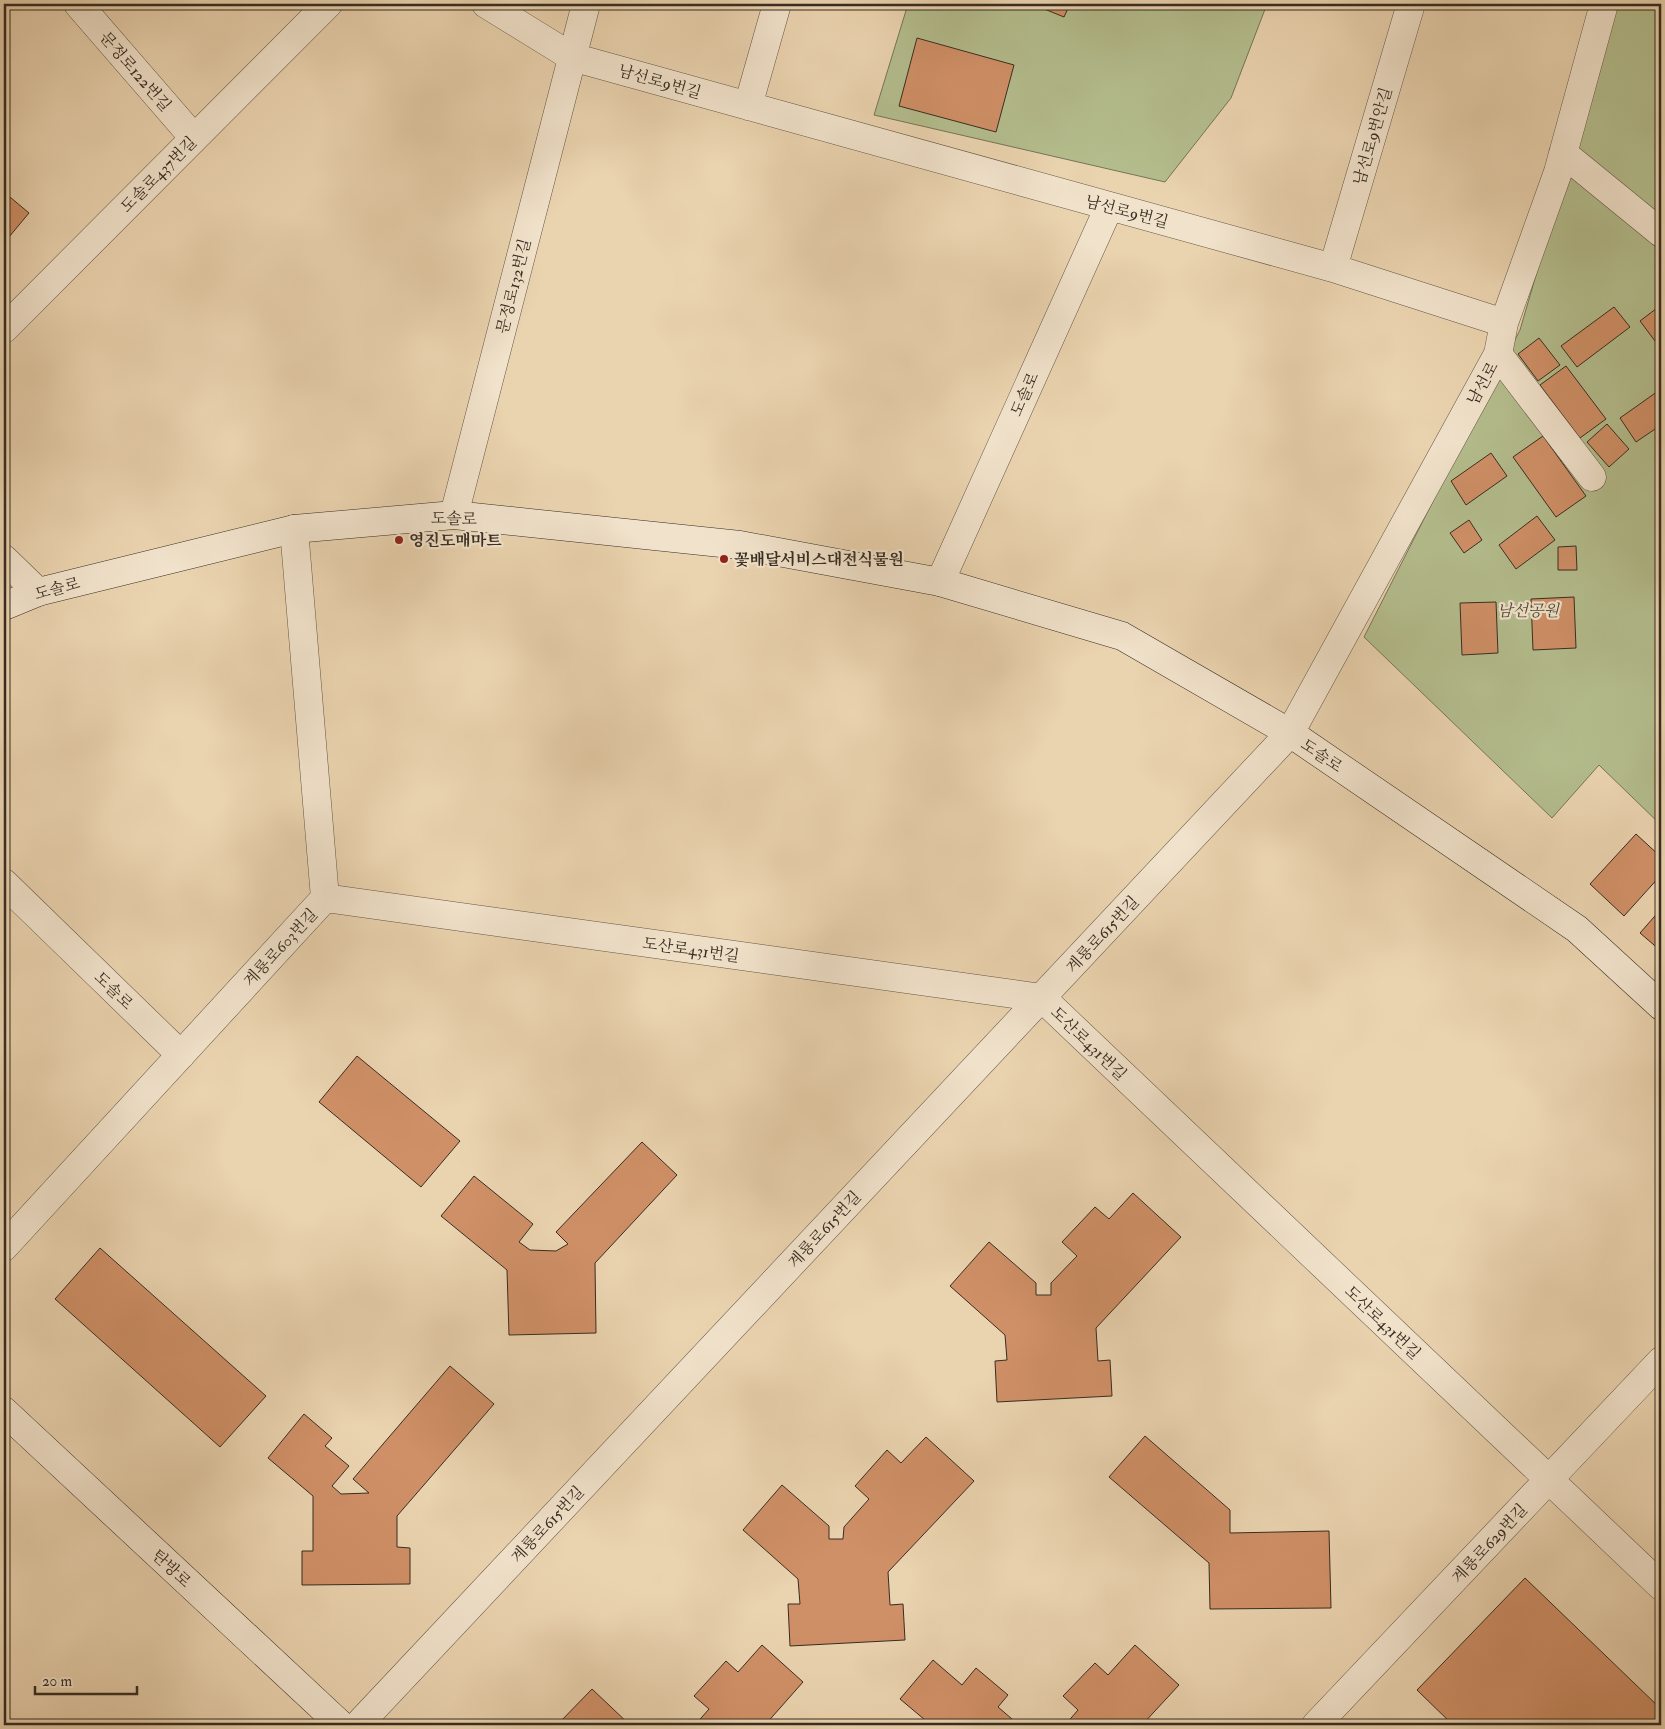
<svg xmlns="http://www.w3.org/2000/svg" width="1665" height="1729" viewBox="0 0 1665 1729" font-family="'IM FELL Double Pica','Noto Serif KR',serif">
<rect width="100%" height="100%" fill="#ead3af"/>
<filter id="stains"><feTurbulence type="fractalNoise" baseFrequency=".004" numOctaves="4"/><feColorMatrix values="0 0 0 0 .2 0 0 0 0 .09 0 0 0 0 .02 0 0 0 .5 -.17"/></filter>
<radialGradient id="worn" r=".72"><stop offset=".6" stop-color="#630" stop-opacity="0"/><stop offset="1" stop-color="#630" stop-opacity=".3"/></radialGradient>
<path fill="#b4bd8d" stroke="#767558" d="M908 4H1267L1231 98 1165 182 874 115Z
M1615 4H1661V825L1599 765 1552 818 1364 637 1520 330Z"/>
<path fill="#d09067" stroke="#372d22" d="M1032 4H1070L1064 17Z
M917 38 1014 65 996 132 899 106Z
M4 192 29 213 4 243Z
M1661 305V349L1640 321Z
M1614 307 1630 327 1577 367 1561 346Z
M1539 338 1560 365 1538 381 1518 354Z
M1566 366 1606 419 1580 438 1540 385Z
M1661 389V425L1636 442 1620 418Z
M1607 424 1629 449 1609 467 1587 442Z
M1661 432V447L1655 437Z
M1543 436 1586 496 1556 517 1513 457Z
M1491 453 1507 476 1466 505 1451 481Z
M1537 516 1555 540 1516 569 1499 545Z
M1469 520 1482 540 1464 553 1450 533Z
M1576 546 1577 570H1558V547Z
M1574 597 1576 648 1533 650 1531 599Z
M1496 602 1498 653 1462 655 1460 603Z
M1636 834 1661 857V875L1624 916 1590 884Z
M1661 909V951L1640 933Z
M357 1056 460 1141 421 1187 319 1102Z
M642 1142 677 1175 595 1263 596 1333 509 1335 507 1270 441 1216 474 1176 533 1224 519 1242 530 1250 556 1251 568 1244 556 1232Z
M1133 1193 1181 1237 1096 1328 1098 1361 1110 1360 1112 1396 997 1402 995 1361 1007 1360 1005 1335 950 1286 989 1242 1036 1283V1295H1051V1283L1077 1256 1062 1242 1095 1207 1109 1219Z
M100 1248 266 1396 220 1447 55 1299Z
M450 1366 494 1404 397 1516V1547L410 1548V1584L302 1585V1551H313V1496L268 1458 304 1414 332 1438 325 1446 349 1466 332 1486 341 1494 369 1493 353 1479Z
M1145 1436 1230 1510V1533L1329 1531 1331 1608 1210 1609 1209 1563 1109 1477Z
M926 1437 974 1481 888 1572 890 1605 903 1604 905 1640 790 1646 788 1604H800L798 1579 743 1530 782 1485 829 1526V1539H843L844 1527 869 1499 855 1486 887 1450 901 1463Z
M1525 1578 1661 1709V1725H1453L1417 1690Z
M762 1645 803 1682 765 1725H695L709 1709 694 1696 726 1661 738 1672Z
M1135 1645 1179 1685 1142 1725H1065L1078 1710 1063 1696 1095 1663 1108 1675Z
M933 1660 962 1685 976 1668 1008 1695 998 1707 1019 1725H931L900 1699Z
M592 1689 630 1725H557Z"/>
<g fill="none" stroke-linecap="round" stroke-linejoin="round">
<defs>
<path id="street" d="M78 4 194 138
M486 4 572 57 1333 268 1504 323
M748 106 777 4
M1563 153 1661 233
M1333 268 1411 4
M4 329 328 4
M1498 354 1592 477
M454 515 586 4
M4 559 38 592
M940 582 1109 207
M4 883 181 1055
M325 898 1042 998 1661 1586
M4 1247 325 898 294 529
M358 1725 1290 733 1498 354 1504 323 1558 172 1604 4
M1316 1725 1661 1361"/>
<path id="secondary" d="M4 606 38 592 294 529 454 515 740 545 940 582 1122 636 1290 733 1577 929 1661 1006
M4 1411 341 1725"/>
</defs>
<use href="#street" stroke="#645645" stroke-width="29"/>
<use href="#secondary" stroke="#372d22" stroke-width="29"/>
<use href="#street" stroke="#f1e2cb" stroke-width="28"/>
<use href="#secondary" stroke="#f1e2cb" stroke-width="28"/>
</g>
<g fill="#8f2418" stroke="#f1e2cb" stroke-width="2">
<circle cx="399" cy="540" r="5"/>
<circle cx="724" cy="559" r="5"/>
</g>
<g text-anchor="middle" stroke-width="4.5" stroke-linejoin="round" paint-order="stroke">
<g font-size="16" fill="#372d22" stroke="#f1e2cb">
<text transform="translate(136 71) rotate(49)" y="6">문정로122번길</text>
<text transform="translate(660 81) rotate(16)" y="6">남선로9번길</text>
<text transform="translate(1372 136) rotate(-74)" y="6">남선로9번안길</text>
<text transform="translate(158 174) rotate(-45)" y="6">도솔로437번길</text>
<text transform="translate(1127 211) rotate(15)" y="6">남선로9번길</text>
<text transform="translate(513 286) rotate(-76)" y="6">문정로132번길</text>
<text transform="translate(1482 383) rotate(-61)" y="6">남선로</text>
<text transform="translate(1024 394) rotate(-66)" y="6">도솔로</text>
<text transform="translate(454 518) rotate(1)" y="6">도솔로</text>
<text transform="translate(57 588) rotate(-15)" y="6">도솔로</text>
<text transform="translate(1322 755) rotate(34)" y="6">도솔로</text>
<text transform="translate(1102 934) rotate(-47)" y="6">계룡로615번길</text>
<text transform="translate(280 947) rotate(-47)" y="6">계룡로603번길</text>
<text transform="translate(691 949) rotate(8)" y="6">도산로431번길</text>
<text transform="translate(114 990) rotate(44)" y="6">도솔로</text>
<text transform="translate(1089 1043) rotate(44)" y="6">도산로431번길</text>
<text transform="translate(824 1229) rotate(-47)" y="6">계룡로615번길</text>
<text transform="translate(1383 1322) rotate(44)" y="6">도산로431번길</text>
<text transform="translate(547 1524) rotate(-47)" y="6">계룡로615번길</text>
<text transform="translate(1489 1543) rotate(-47)" y="6">계룡로629번길</text>
<text transform="translate(172 1568) rotate(43)" y="6">탄방로</text>
</g>
<g font-size="16" font-weight="bold" fill="#372d22" stroke="#f1e2cb" text-anchor="start">
<text x="409" y="546">영진도매마트</text>
<text x="734" y="565">꽃배달서비스대전식물원</text>
</g>
<g font-size="16" font-style="italic" fill="#504a37" stroke="#f1e2cb">
<text x="1528" y="616">남선공원</text>
</g>
</g>
<rect width="1665" height="1729" fill="none" stroke="#ead3af" stroke-width="20"/>
<rect x="5" y="5" width="1655" height="1719" fill="none" stroke="#372d22" stroke-width="2.5"/>
<rect x="10" y="10" width="1645" height="1709" fill="none" stroke="#372d22"/>
<path d="M35 1686v8h102v-8" fill="none" stroke="#372d22" stroke-width="2.5"/>
<text x="42" y="1686" font-size="15" fill="#372d22" stroke="#f1e2cb" stroke-width="4" paint-order="stroke">20 m</text>
<rect width="100%" height="100%" filter="url(#stains)"/>
<rect width="100%" height="100%" fill="url(#worn)"/>
</svg>
